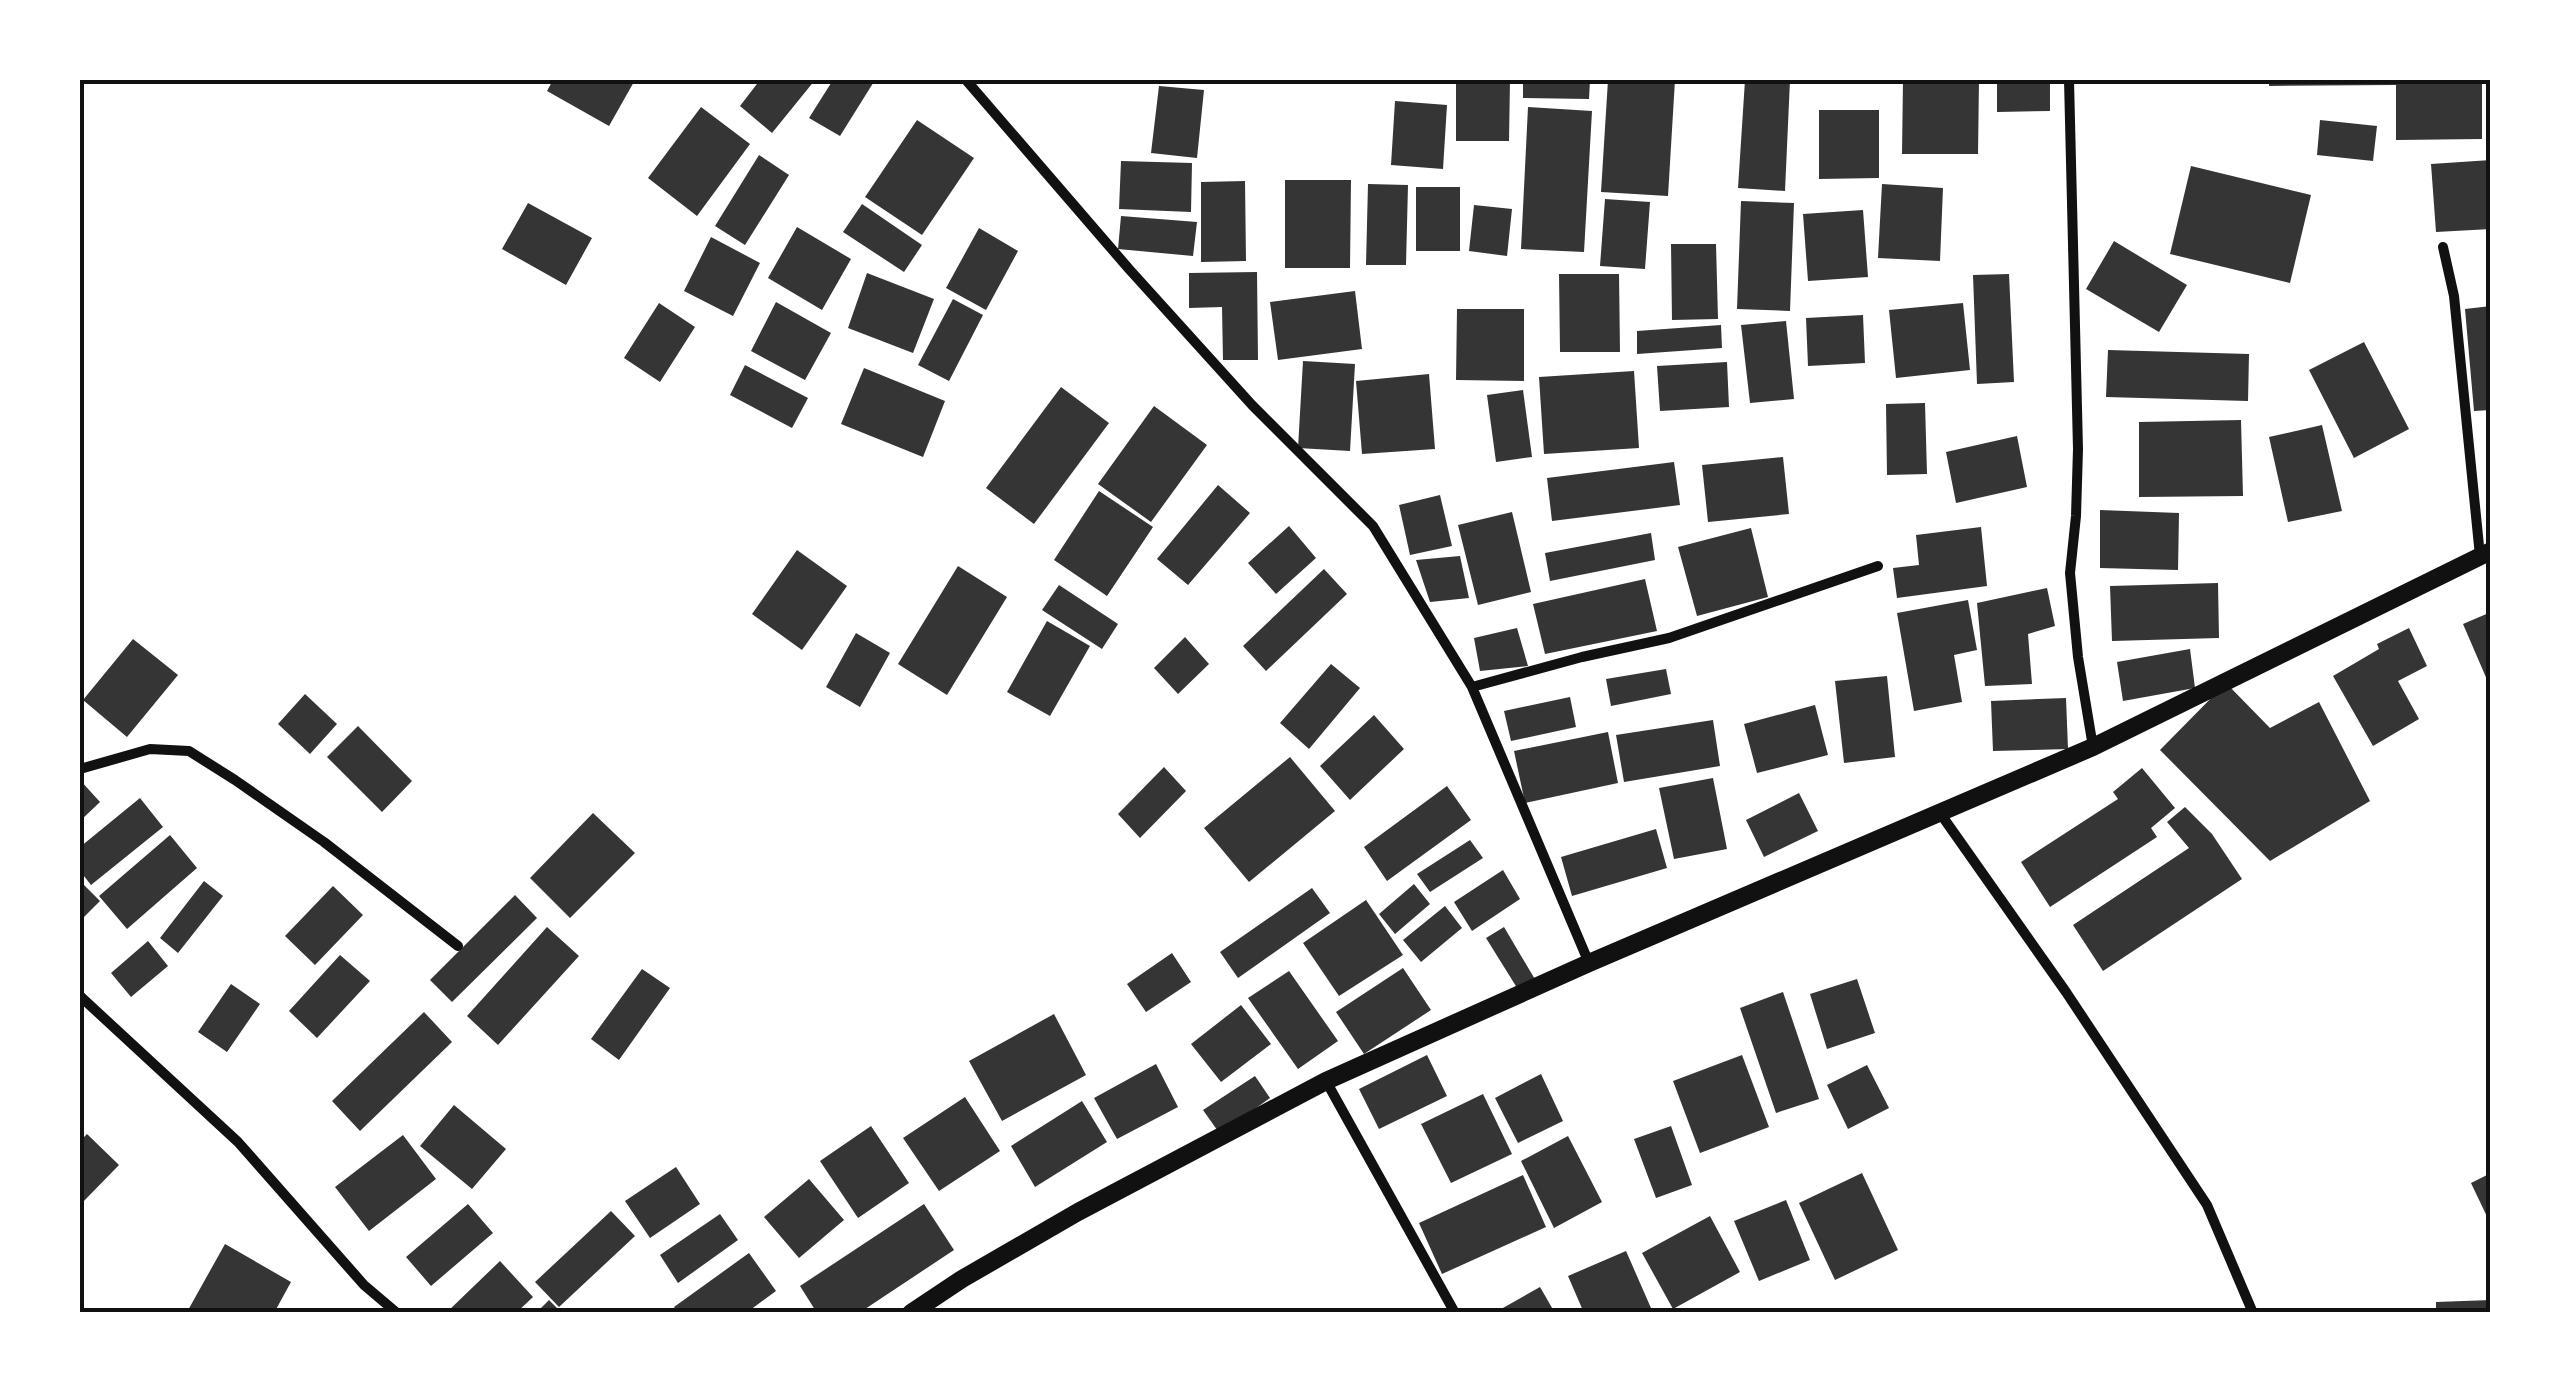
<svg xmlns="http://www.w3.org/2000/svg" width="2571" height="1393" viewBox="0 0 2571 1393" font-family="'Fira Sans',sans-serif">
<rect width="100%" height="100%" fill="#fff"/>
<path fill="#353535" d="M553 80H635L609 126 547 91Z
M760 80H815L772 133 740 106Z
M833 80H875L840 136 809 118Z
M1456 80H1510L1509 141H1456Z
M1523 80H1590L1589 99 1523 98Z
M1608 80H1675L1668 196 1601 192Z
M1745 80H1790L1785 191 1738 188Z
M1903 80H1979L1978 154H1902Z
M1997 80H2050V111L1997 112Z
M2269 80H2482V139L2396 140V85L2269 86Z
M1159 86 1204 90 1197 158 1151 153Z
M1395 101 1447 105 1443 169 1391 165Z
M701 107 750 144 697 216 648 178Z
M1528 107 1592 111 1584 252 1521 249Z
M1819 110H1879V178L1819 179Z
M917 120 974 158 922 235 865 197Z
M2320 120 2377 126 2373 161 2317 155Z
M759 155 789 175 745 245 715 226Z
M2491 160V229L2436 232 2431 164Z
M1121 161 1192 163 1191 212 1119 209Z
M2191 166 2311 195 2290 283 2170 254Z
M1285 180H1351L1350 268H1285Z
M1245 181 1246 261 1201 262V182Z
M1368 184 1408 185 1406 265H1366Z
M1882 184 1943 188 1940 261 1878 258Z
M1416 187H1460V251H1416Z
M1605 199 1650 202 1645 269 1600 266Z
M1741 201 1794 203 1790 311 1737 309Z
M528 203 592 238 566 285 502 249Z
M862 204 922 245 904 272 843 232Z
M1474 205 1512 209 1507 256 1469 251Z
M1863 210 1868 277 1808 281 1803 214Z
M1121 216 1197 222 1193 256 1118 249Z
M797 227 851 259 822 310 768 278Z
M979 228 1018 251 986 310 946 288Z
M711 237 760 263 733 316 684 291Z
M2114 241 2187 285 2159 332 2086 289Z
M1671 244H1716L1718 319 1672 320Z
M1257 272 1258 360H1223L1222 307 1189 308V273Z
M867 273 934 299 913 353 848 328Z
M1559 274H1619L1620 352H1560Z
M2009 274 2014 382 1977 384 1973 275Z
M1355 291 1362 349 1278 360 1270 302Z
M953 299 983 315 949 381 918 365Z
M776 302 831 333 805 380 751 351Z
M659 303 695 327 660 382 624 358Z
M1963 303 1970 370 1896 378 1889 310Z
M2491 306V410L2474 411 2465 309Z
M1457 309H1524V381L1456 380Z
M1863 315 1865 363 1808 366 1806 318Z
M1786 321 1794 399 1750 403 1741 325Z
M1721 325 1722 348 1637 354V331Z
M2364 342 2409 429 2354 458 2309 370Z
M2108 350 2249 354 2248 401 2106 397Z
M1303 361 1355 364 1350 451 1298 448Z
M1727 362 1729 407 1660 411 1657 366Z
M745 365 808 398 792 428 730 395Z
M864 368 945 401 923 457 841 424Z
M1634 371 1639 448 1544 454 1539 377Z
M1429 374 1435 449 1362 454 1356 381Z
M1061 387 1109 423 1034 524 986 488Z
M1523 390 1532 457 1496 462 1487 395Z
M1925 403 1927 474 1887 475 1886 404Z
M1154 406 1207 445 1151 522 1098 484Z
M2241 420 2243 496 2139 497V422Z
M2322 425 2342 511 2288 522 2269 437Z
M2017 436 2027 487 1956 503 1946 452Z
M1783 457 1789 514 1708 522 1702 465Z
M1674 462 1680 505 1552 521 1547 478Z
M1218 485 1250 513 1188 585 1157 559Z
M1099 491 1153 527 1107 596 1054 560Z
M1440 495 1452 546 1410 555 1399 505Z
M2100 510 2179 513 2178 570 2100 568Z
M1512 512 1531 592 1478 605 1458 525Z
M1289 526 1316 558 1276 594 1248 563Z
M1981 527 1987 586 1897 598 1893 568 1919 565 1916 535Z
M1751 528 1768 597 1697 616 1678 547Z
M1651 533 1655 560 1550 581 1545 553Z
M797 550 847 586 802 650 752 614Z
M1460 556 1469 598 1430 602 1416 560Z
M958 566 1007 597 947 695 898 664Z
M1324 569 1347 594 1266 671 1243 646Z
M1645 579 1657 631 1545 654 1533 604Z
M2218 583 2219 638 2112 641 2110 586Z
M1059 585 1118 624 1102 649 1042 610Z
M2047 588 2055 626 2028 634 2032 684 1985 686 1977 603Z
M1968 600 1977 650 1954 655 1962 702 1914 711 1897 613Z
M2491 612V689L2463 624Z
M1047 621 1090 646 1050 716 1007 692Z
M1517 628 1528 666 1480 671 1474 638Z
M2409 628 2427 666 2398 681 2419 719 2373 746 2333 676 2379 649 2377 644Z
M856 633 890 653 860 707 826 687Z
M1185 637 1209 664 1178 694 1154 668Z
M133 639 178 675 127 737 83 700Z
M2190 649 2195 688 2123 701 2117 662Z
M1331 664 1360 688 1309 749 1280 723Z
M1666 669 1671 694 1611 706 1606 679Z
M1887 676 1895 757 1844 763 1835 681Z
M2226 683 2270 728 2319 702 2370 801 2270 861 2160 750Z
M305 694 337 724 310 754 278 724Z
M1570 697 1576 727 1511 741 1504 711Z
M2066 698 2068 749 1993 751 1991 701Z
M1815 705 1828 755 1757 773 1744 724Z
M1374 715 1404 749 1350 800 1320 766Z
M1713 720 1720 766 1624 782 1616 735Z
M358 726 412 781 382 812 327 757Z
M1608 732 1618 783 1525 803 1514 751Z
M1290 757 1335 811 1249 882 1204 828Z
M1164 767 1186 791 1140 838 1118 814Z
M2142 768 2175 808 2151 828 2157 837 2050 907 2021 862 2118 799 2113 792Z
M1713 778 1727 849 1674 859 1659 788Z
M80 780 100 802 80 821Z
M1447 786 1471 820 1387 881 1364 847Z
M1799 793 1818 831 1764 857 1746 820Z
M140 798 163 827 91 885 80 871V847Z
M2185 807 2212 834 2242 879 2103 971 2073 925 2189 848 2167 822Z
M593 813 635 853 570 918 530 878Z
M1656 829 1667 868 1572 896 1561 857Z
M170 835 197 868 127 929 99 896Z
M1470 840 1483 858 1430 892 1417 874Z
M1503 870 1520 899 1472 931 1454 902Z
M80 881 100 901 80 921Z
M204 881 223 896 178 953 160 938Z
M1414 884 1430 904 1395 934 1379 914Z
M333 886 363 915 315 965 285 936Z
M1312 888 1330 913 1238 978 1220 952Z
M515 895 537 918 452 1002 430 980Z
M1366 900 1403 955 1339 996 1303 943Z
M1445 906 1462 928 1421 962 1403 940Z
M547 927 579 956 498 1045 467 1016Z
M1504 927 1536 981 1519 991 1486 938Z
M148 941 168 966 131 997 111 973Z
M1172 953 1191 982 1146 1012 1127 984Z
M340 955 370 981 317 1038 289 1011Z
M1403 968 1431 1010 1364 1054 1336 1012Z
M642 969 670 988 619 1060 591 1039Z
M1289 971 1338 1041 1298 1069 1248 998Z
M1857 979 1875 1033 1827 1049 1810 994Z
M231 984 260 1004 227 1052 198 1032Z
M1783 992 1819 1099 1776 1113 1740 1008Z
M1241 1005 1271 1044 1221 1082 1191 1044Z
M424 1012 452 1042 360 1131 332 1101Z
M1054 1014 1086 1075 1002 1121 969 1061Z
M1427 1055 1447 1096 1379 1129 1359 1089Z
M1742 1055 1769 1127 1700 1153 1673 1081Z
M1156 1064 1178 1107 1117 1139 1094 1098Z
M1867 1065 1889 1108 1848 1129 1827 1085Z
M1541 1074 1563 1121 1518 1143 1495 1098Z
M1255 1076 1270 1098 1220 1134 1203 1110Z
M1483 1094 1512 1154 1451 1183 1421 1124Z
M965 1097 1000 1151 939 1191 903 1138Z
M1082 1101 1107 1142 1035 1187 1011 1146Z
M454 1105 506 1149 472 1189 420 1146Z
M871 1126 909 1183 858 1218 820 1161Z
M1671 1126 1692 1185 1656 1198 1634 1139Z
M87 1134 119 1165 80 1205V1141Z
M403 1135 436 1179 369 1231 335 1187Z
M1568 1136 1602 1202 1554 1228 1521 1161Z
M676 1167 700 1204 650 1238 625 1201Z
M1862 1173 1898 1250 1835 1280 1799 1203Z
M2491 1173V1225L2471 1183Z
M1523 1175 1546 1227 1442 1274 1419 1223Z
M809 1179 844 1220 799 1258 764 1217Z
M1786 1200 1810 1260 1759 1281 1734 1221Z
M468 1204 493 1233 431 1286 406 1257Z
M924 1204 954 1250 859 1313H817L800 1286Z
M611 1211 635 1236 559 1307 535 1282Z
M720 1214 738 1240 678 1283 660 1255Z
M1710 1216 1740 1272 1673 1309 1642 1253Z
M225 1244 291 1282 274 1313 187 1312Z
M1626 1251 1651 1308 1641 1313H1584L1568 1276Z
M749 1253 776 1291 746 1313H678L674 1307Z
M500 1261 533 1297 516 1313H446Z
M1540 1287 1555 1313H1494Z
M549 1300 562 1313H536Z
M2491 1300V1313H2436V1302Z"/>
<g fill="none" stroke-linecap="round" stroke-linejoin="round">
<path stroke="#111" stroke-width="10" d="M966 80 1129 269 1252 405 1373 526 1472 687 1589 963
M2069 80 2078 449 2076 516 2070 573 2078 657 2093 747
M2443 247 2454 296 2480 556
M1472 687 1582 657 1669 638 1878 566
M80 769 150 749 189 751 235 780 324 842 458 946
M1940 813 2066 992 2207 1205 2253 1313
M80 996 238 1142 364 1285 397 1313
M1326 1081 1455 1313"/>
<path stroke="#111" stroke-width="18" d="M911 1313 962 1279 1078 1212 1326 1081 1589 963 2093 747 2491 551"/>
</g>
<rect width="2571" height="1393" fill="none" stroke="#ffffff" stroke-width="165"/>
<rect x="82" y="82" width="2406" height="1228" fill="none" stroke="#111" stroke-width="4"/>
</svg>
